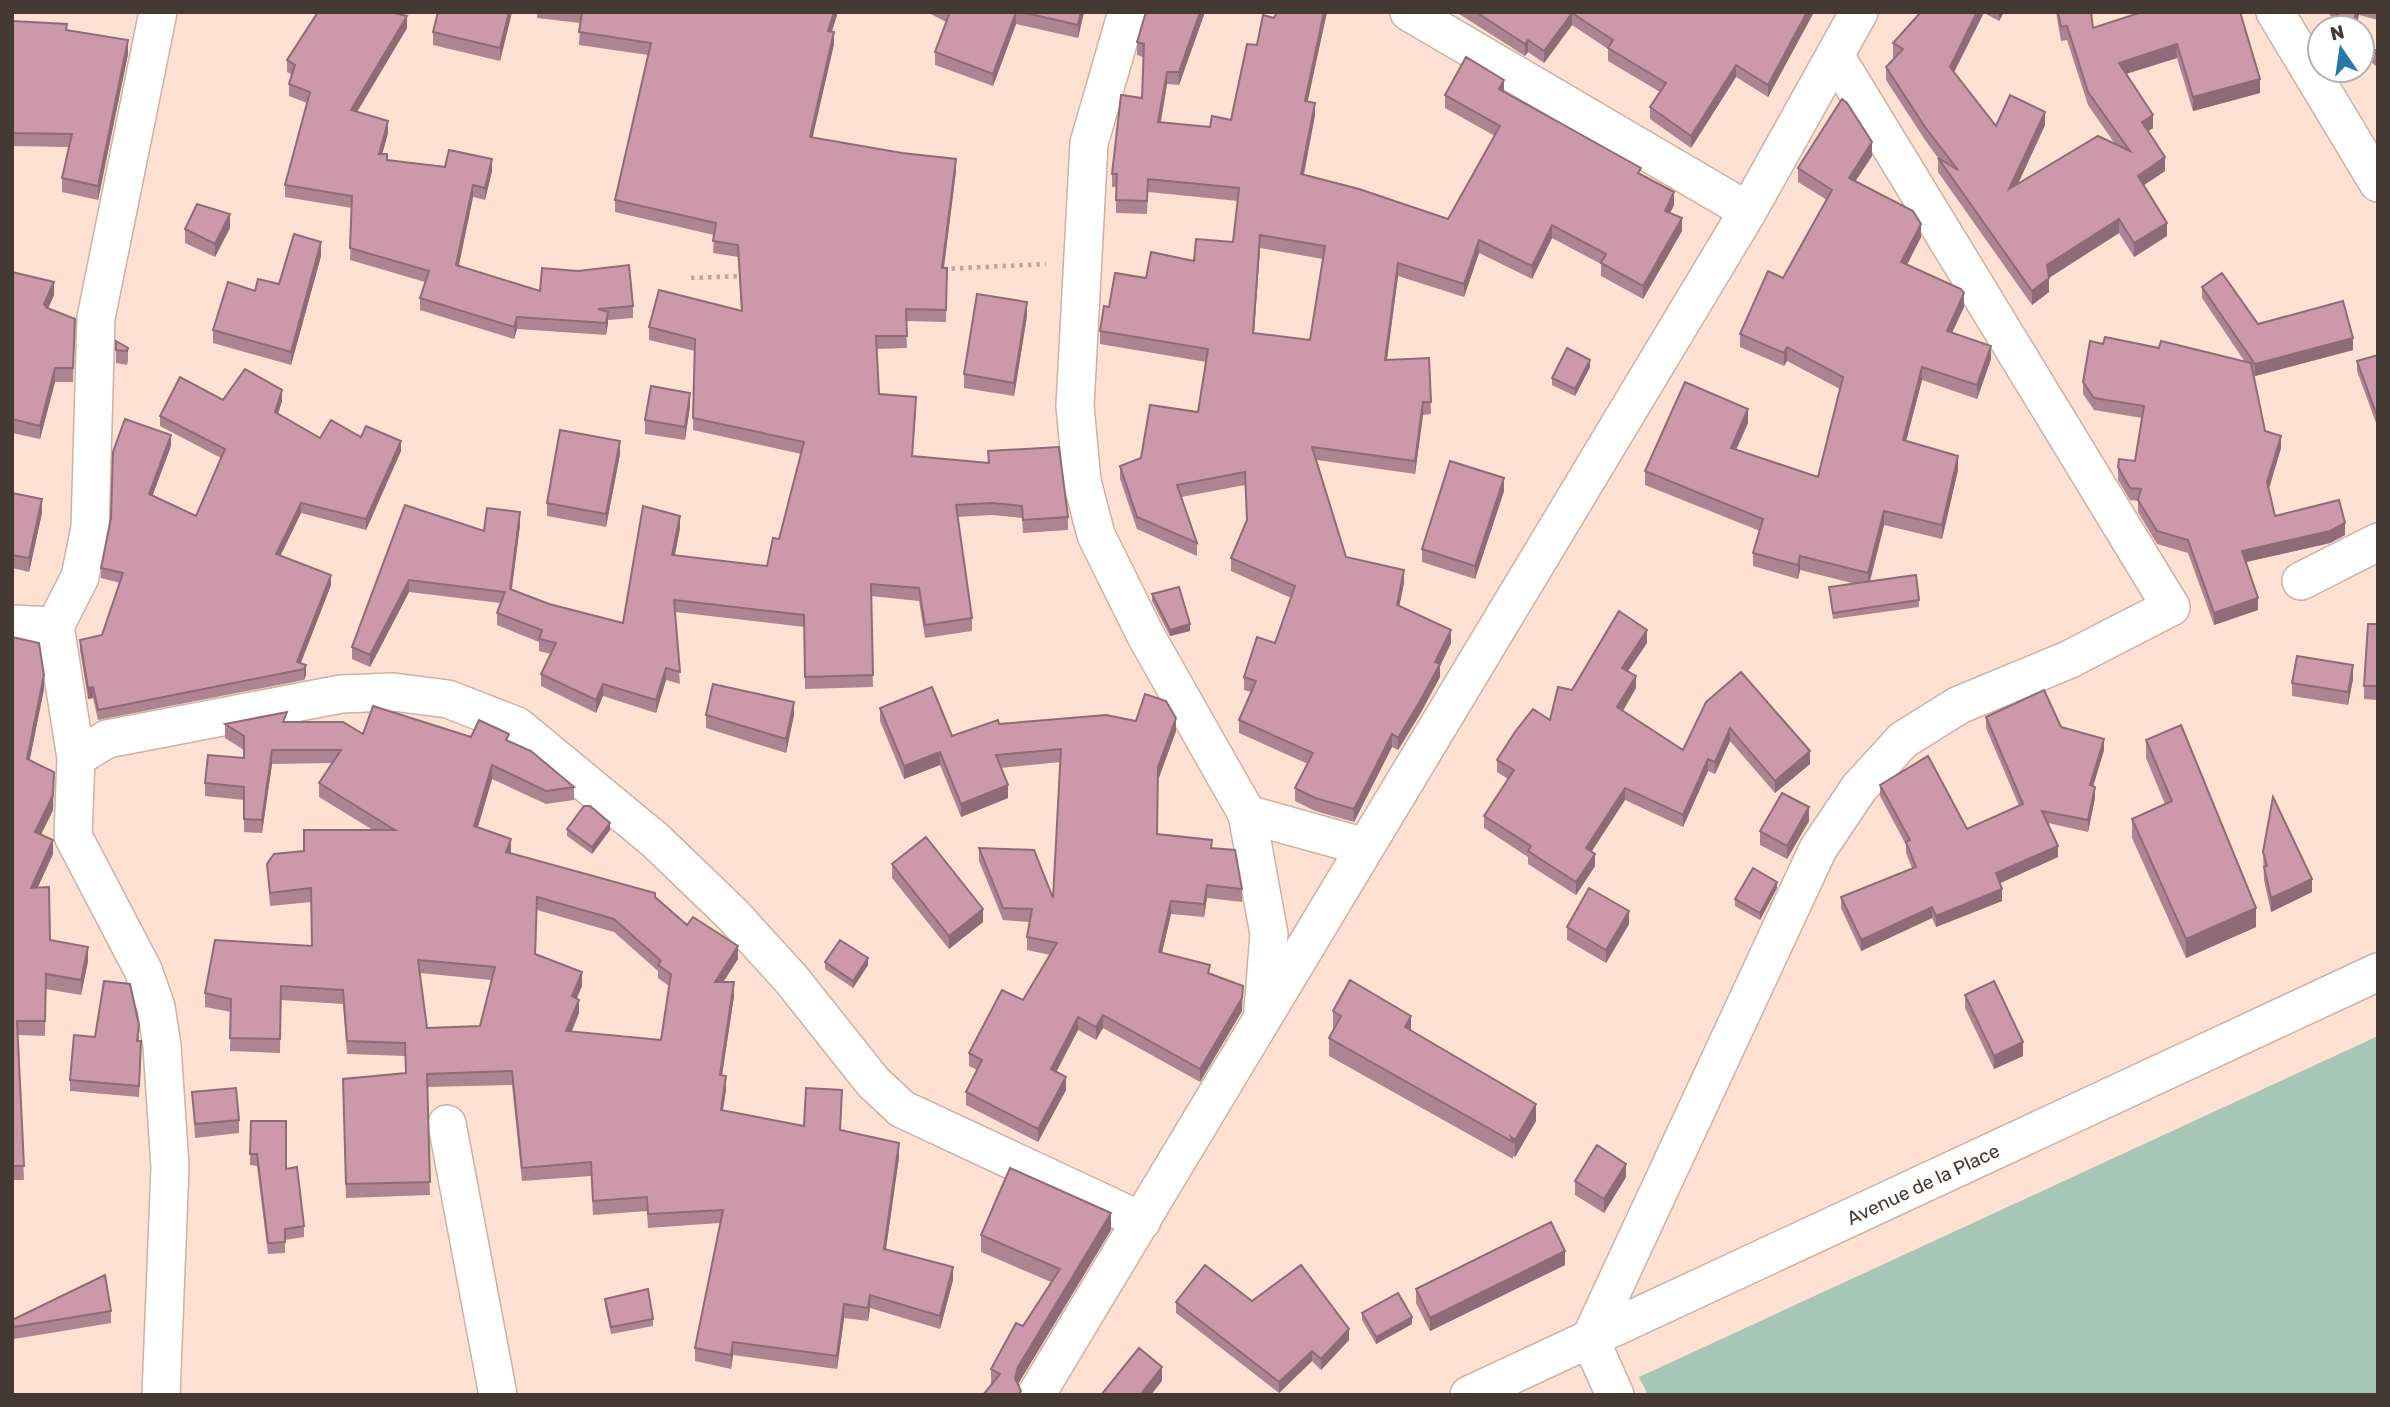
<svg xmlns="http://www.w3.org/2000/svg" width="2390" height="1407" viewBox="0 0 2390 1407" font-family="Rubik,sans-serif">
<rect width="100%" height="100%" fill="#fee1d3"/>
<path fill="#a6c7b5" d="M2378 1036V1395H1648L1639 1377Z"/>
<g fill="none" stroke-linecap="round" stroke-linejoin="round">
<defs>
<path id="minor" d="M158 12 96 318 90 528 80 577 55 626 76 758 73 836 143 970 156 1007 162 1046 170 1167 161 1395
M1127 12 1089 143 1075 406 1082 481 1096 535 1146 636 1247 814 1269 934 1263 1010
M1409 12 1748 211
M2275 12 2378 183
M2301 581 2378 542
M12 624 55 626
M76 758 107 739 341 694 393 692 448 699 517 726 655 840 733 915 792 980 873 1082 902 1109 1142 1221
M1247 814 1365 847
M447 1124 498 1395
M1036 1395 1748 211 1859 12
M1469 1395 2378 972
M1615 1395 1590 1339 1818 849 1859 788 1903 740 1959 705 2068 660 2171 607 1836 57"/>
</defs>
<use href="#minor" stroke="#cdb1a4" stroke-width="40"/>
<path stroke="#bea79c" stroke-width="4.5" stroke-dasharray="3.5 5" stroke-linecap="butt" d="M943 269 1046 264
M691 278 742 276"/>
<use href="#minor" stroke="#fff" stroke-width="37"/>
</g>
<path fill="#af8492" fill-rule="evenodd" d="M12 12 13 21 67 30 128 54 98 200 62 192V178L68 147 12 146Z
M512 12 500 61 433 45V32Z
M537 12H838L832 31 834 44 812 137 956 171 944 268H947L946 322 906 321 907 348 877 349 879 394 916 409 913 456 988 463V451L1068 517V530L1023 533 1022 518 992 515 957 517 972 618V631L925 638 919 601 871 596 873 687 805 689 804 627 675 612 680 684 666 680 656 713 603 696 596 713 541 686V674L551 654 539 651V642L497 625V613L500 603 409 592 370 667 352 659V647L405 505 484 531 520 525 512 589 549 604 623 623 680 528 675 555 767 566 779 539 801 454 693 430 695 351 649 340V327L741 310 738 257 713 253 714 235 615 212V200L648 55 579 45 580 23 537 18Z
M927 12H1084L1078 38 1016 24 993 86 935 65V52L946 22Z
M1205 12 1179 85 1167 84 1161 122 1210 127 1231 120 1257 45 1274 18 1327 12 1307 101 1315 115 1304 175 1448 219 1495 136 1445 108V95L1504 92 1641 174 1674 205 1670 213 1682 231 1643 299 1601 276V264L1552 238 1532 279 1479 253 1464 297 1398 276 1387 360 1429 358 1431 414 1423 415 1415 474 1317 460 1346 557 1404 583 1399 606 1451 643 1440 666V677L1420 714 1398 750 1392 747 1354 822 1315 811 1295 801V788L1308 764 1239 733V720L1251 692 1244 690V677L1275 643 1291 598 1231 571V558L1247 521 1245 485 1181 497 1197 543V556L1137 529 1120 479V466L1141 458 1198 412 1206 362 1100 344V331L1109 307 1146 278 1194 261 1233 242 1238 201 1148 192 1147 214 1116 213V187H1112V174L1142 98 1143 57 1137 55V42ZM1260 248 1323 259 1310 340 1254 333Z
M1456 12H1814L1768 97 1736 77 1691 148 1650 119V107L1660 92 1608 61V49L1572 25 1544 63 1528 52 1525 56Z
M1921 12H2004L1999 21 1984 13 1954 72 1996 126 2045 125 2018 184 2115 144 2088 105 2067 40 2061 41 2056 12H2091L2093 28 2142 12 2260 93 2193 111 2177 58 2126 74 2153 128 2148 131 2165 171 2144 185 2167 236 2134 257 2119 233 2049 278V292L2032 305 1938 172V158L1925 140 1886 80V67L1894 58 1893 57V43Z
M2328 12H2378V20L2359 15 2355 28H2339Z
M407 28 357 112 388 133 382 154 387 160 492 171 485 200 473 197 459 266 540 291 633 306V318L608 320 606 335 517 329 514 339 420 310V298L425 282 350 260 352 208 285 197V185L307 103 289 96V84L292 75 287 72V60Z
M2369 48 2378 51V68L2369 60Z
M1872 156 1855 181 1921 237 1907 265 1964 307 1952 332 1991 359 1977 399 1922 380 1906 441 1958 470 1942 539 1884 525 1870 582 1919 600V607L1833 619 1829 587 1856 584 1800 570 1798 579 1753 566V553L1760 531 1645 485V471L1748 423 1736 450 1818 477 1840 389 1787 361 1784 366 1740 347V334L1783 278 1827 200 1798 182V168Z
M230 228 215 257 185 243V229Z
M321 256 291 365 213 343V330L255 291 279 284Z
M12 272 54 295 48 309 75 319 73 382H55L40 439 12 433Z
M2202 287 2258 324 2353 350 2255 376 2253 373 2265 431 2281 448 2269 489 2275 516 2345 535 2330 543 2246 562 2258 610 2214 625 2188 553 2157 544 2138 512V501L2130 500 2118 480V467L2135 461 2142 418 2094 410 2083 394V382L2103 344 2159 348 2245 362 2202 298Z
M1027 316 1014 396 964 388V374Z
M116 341 128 348V361L127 365 116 363Z
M2378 355 2376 423 2357 371V361Z
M1590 367 1575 396 1552 385V378Z
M223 400 282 401 278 414 320 438 361 437 401 451 366 530 301 513 280 556 331 585 301 663 306 665V675L304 680 98 720 93 698 88 699 80 650V640L102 635 120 583 101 578V568L171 446 152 496 196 516 221 458 160 426V416Z
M690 406 685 440 645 434V420Z
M620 454 606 527 547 516V503Z
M1504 491 1475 579 1422 562V549Z
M12 493 42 513 29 572 12 568Z
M1152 594 1190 631 1170 636 1152 601Z
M2378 624V700L2364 699V686Z
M12 637 44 689 29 761 53 810 41 835 53 854 38 887 50 940 88 961 81 995 46 989 45 1036 18 1035 24 1180H12Z
M1647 643 1628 671 1636 688 1623 711 1683 750 1706 702 1810 764 1775 793 1730 741 1715 774 1708 771 1683 827 1625 800 1592 851 1595 866 1576 895 1528 864V857L1484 828V816L1508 779 1497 772V760L1550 720 1572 690Z
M2353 679 2348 705 2292 696V683Z
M880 708 952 736 999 724 1176 731 1158 780 1157 834 1212 848 1242 889V902L1207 898 1204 917 1171 914 1162 953 1210 974 1242 1011 1200 1082 1103 1028 1096 1040 1078 1030 1056 1072 1066 1090 1038 1142 966 1105V1092L977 1070 969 1066V1053L1023 1000 1050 955 1027 950V937L1029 922 1003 920 979 861V848L1053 898 1060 762 1001 768 1008 798 961 817 940 765 904 779 880 721Z
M706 715H794L786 753 706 728Z
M1986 717 2061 727 2104 750 2093 786 2095 798 2088 832 2048 823 2058 857 2000 883 2002 901 1936 927 1932 918 1861 951 1841 908V897L1912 868 1906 853V845L1880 796V785L1967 829 2019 806 1986 728Z
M287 722 363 734 471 737 509 741 574 787V800L546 804 492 779 478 827 511 853 655 897 687 925 738 959 723 982 734 996 722 1075 726 1089 723 1110 804 1126 842 1103 840 1131 899 1157 886 1249 953 1280 940 1329 870 1308 868 1321 844 1318 837 1369 733 1355 731 1369 695 1361V1348L720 1223 648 1228 647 1211 593 1215 591 1176 522 1181 512 1085 427 1087 430 1195 346 1198 343 1092 405 1073V1056L347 1054 343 1004 281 1000 280 1053 230 1051 231 1012 205 1007V993L312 946 311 902 270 906 267 864 304 851 373 830 319 797V783L332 763 272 764 262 833 244 832V800L205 796V783L244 758V750L225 738V724ZM537 910 614 932 658 971V978L669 986 661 1040 572 1031 579 1013 576 998 582 986 536 954ZM420 973 491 980 480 1026 427 1028Z
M2146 740 2256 927 2186 958 2132 838V819L2165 804 2146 758Z
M1809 821 1787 859 1760 845V831Z
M567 829 610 830 592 854 567 836Z
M2263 852 2312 892 2271 912 2264 880Z
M892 864 983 922 949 949 892 878Z
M1777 888 1760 920 1735 906V899Z
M1629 924 1606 963 1567 940V927Z
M825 962 868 965 853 988 825 969Z
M1965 995 2023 1056 1994 1069 1965 1008Z
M1333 1011 1411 1031 1536 1121 1515 1157 1513 1156V1159L1329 1056V1038L1334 1029 1333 1028Z
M139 1036V1041L141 1053 139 1097 70 1091V1080L95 1037Z
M192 1092 239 1120V1133L195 1138Z
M251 1121 286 1169 304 1226V1237L285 1240V1253L268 1254 257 1166 250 1165Z
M1626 1177 1604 1213 1575 1195V1181Z
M1111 1230 1018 1384 1021 1395 991 1385V1369L1023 1326 1051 1282 981 1252V1235Z
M1565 1265 1430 1331 1416 1303V1289Z
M605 1299 653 1319V1326L611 1334 605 1305Z
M1252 1301 1349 1340 1321 1370 1312 1361 1279 1393 1176 1313V1302Z
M111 1311V1323L14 1339 12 1333V1320Z
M1362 1313 1412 1324 1376 1344 1362 1320Z"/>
<path fill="#8e6b77" d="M509 12H512L500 61V48Z
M834 12H838L828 43V31Z
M1016 12V24L993 86V74Z
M1081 12H1084L1078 38V25Z
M1200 12H1205L1179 85V72Z
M1324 12H1327L1305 114V101Z
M1807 12H1814L1768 97V85Z
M1977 12H1984L1950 80V67Z
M1999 12H2004L1999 21Z
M2356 12H2359V15L2355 28H2352Z
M1572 13V25L1544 63V51Z
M407 16V28L351 122V110Z
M834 32V44L810 149V137Z
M128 40V54L98 200V186Z
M1528 40V52L1525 56V44Z
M2177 44V58L2119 76V63Z
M1736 65V77L1691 148V136Z
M1167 72V84L1158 135V122Z
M2260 79V93L2193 111V97Z
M1504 80V92L1499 89Z
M1315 103V115L1301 187V174Z
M2045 112V125L2009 203V189Z
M2153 115V128L2142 135V122Z
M388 121V133L379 166V154Z
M1872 142V156L1849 191V178Z
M2165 157V171L2138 189V176Z
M492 159V171L485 200V188Z
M956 159V171L942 281V268Z
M473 185V197L456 277V265Z
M1674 192V205L1665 224V211Z
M230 214V228L215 257V244Z
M1682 218V231L1643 299V286Z
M2119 219V233L2047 279V265Z
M2167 223V236L2134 257V243Z
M1921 224V237L1901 276V262Z
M1552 225V238L1532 279V266Z
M1260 235V248L1253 346V333Z
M1479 240V253L1464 297V284Z
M321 242V256L291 365V352Z
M1398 263V276L1385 373V360Z
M2049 278V292L2032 305V291Z
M54 282V295L44 317V304Z
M1964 293V307L1947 344V331Z
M1027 302V316L1014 396V383Z
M608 312V324L606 335V323Z
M517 317V329L514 339V327Z
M2353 338V350L2255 376V364Z
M1991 346V359L1977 399V385Z
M1787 347V361L1784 366V353Z
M1590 360V367L1575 396V389Z
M1922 367V380L1903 453V440Z
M55 368V382L40 439V426Z
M282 390V401L275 423V412Z
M690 393V406L685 440V427Z
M1423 402V415L1415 474V461Z
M1748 409V423L1731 461V448Z
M2378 412V423H2376V413Z
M171 435V446L149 505V494Z
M2281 436V448L2267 494V482Z
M401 441V451L366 530V519Z
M620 441V454L606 527V514Z
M1958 456V470L1942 539V525Z
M1504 478V491L1475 579V566Z
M42 499V513L29 572V558Z
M301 503V513L276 565V554Z
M1884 511V525L1868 587V573Z
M520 512V525L510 601V589Z
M680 516V528L672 568V555Z
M2345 523V535L2330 543 2242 563V551Z
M1800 556V570L1798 579V565Z
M1404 570V583L1397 618V605Z
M331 575V585L297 672V662Z
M409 580V592L370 667V655Z
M2258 598V610L2214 625V613Z
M1190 624V631L1170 636V630Z
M1451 630V643L1440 666V677L1420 714 1398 750V738Z
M1647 630V643L1622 680V668Z
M306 665V675L304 680V669Z
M2353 665V679L2348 705V692Z
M666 668V680L656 713V700Z
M44 675V689L27 774V759Z
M1636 676V688L1617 720V707Z
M603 684V696L596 713V700Z
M93 687V698L88 699V688Z
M794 702V715L786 753V739Z
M1176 718V731L1158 780V767Z
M1730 728V741L1715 774V762Z
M1392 734V747L1354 822V809Z
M2104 739V750L2090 797V785Z
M272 750V764L262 833V820Z
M1810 751V764L1775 793V781Z
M940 752V765L904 779V766Z
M1708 759V771L1683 827V815Z
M492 765V779L474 840V826Z
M54 772 53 810 35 846V832Z
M1008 785V798L961 817V804Z
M2095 787V798L2088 832V820Z
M1625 788V800L1586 860V848Z
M1809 807V821L1787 859V846Z
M610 823V830L592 854V847Z
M511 839V852L506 865V852Z
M53 840V854L31 902V888Z
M2058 846V857L1996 885V873Z
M1595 854V866L1576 895V882Z
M2312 879V892L2271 912V898Z
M1777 882V888L1760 920V913Z
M1207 885V898L1204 917V904Z
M2002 889V901L1936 927V916Z
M1171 901V914L1159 965V952Z
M1932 907V918L1861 951V940Z
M2256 908V927L2186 958V939Z
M983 909V922L949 949V936Z
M1629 911V924L1606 963V950Z
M738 946V959L715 995V982Z
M88 947V961L81 995V980Z
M868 958V965L853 988V981Z
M582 972V986L572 1010V996Z
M734 982V996L720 1088V1075Z
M1243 986 1242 1011 1200 1082V1069Z
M579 1000V1013L566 1044V1031Z
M1103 1015V1028L1096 1040V1027Z
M1411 1016V1033L1405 1027Z
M1078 1017V1030L1051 1082V1069Z
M2023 1042V1056L1994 1069V1056Z
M726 1076V1089L721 1123V1110Z
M1066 1077V1090L1038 1142V1129Z
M1536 1104V1121L1515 1157V1140Z
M899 1143V1157L884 1262V1249Z
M1626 1164V1177L1604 1213V1199Z
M1111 1213V1230L1018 1384 1015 1378 1018 1367Z
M1565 1251V1265L1430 1331V1318Z
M953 1267V1280L940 1329V1316Z
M870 1295V1308L868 1321V1308Z
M844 1304V1318L837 1369V1356Z
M1412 1317V1324L1376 1344V1337Z
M1349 1329V1340L1321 1370V1359Z
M733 1342V1355L731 1369V1355Z
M1312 1351V1361L1279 1393V1382Z
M1162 1367V1381L1151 1395H1140Z"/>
<path fill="#cb99aa" stroke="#8e6b77" stroke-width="2" fill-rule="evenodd" d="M318 12H390L407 16 351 110 388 121 379 154H387V160L445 167 449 150 492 159 485 188 473 185 456 265 540 291 542 268 578 271 629 265 633 306 598 309 608 312 606 323 517 317 514 327 420 298 429 271 350 248 352 196 285 185 310 92 289 84 295 65 287 60Z
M438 12H509L500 48 433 32Z
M582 12H834L828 31 834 32 810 137 902 153 956 159 942 268H947L946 310 906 309 907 336H876L879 394 916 397 912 456 989 463 988 451 1059 447 1068 517 1023 520 1022 506 992 503 956 505 972 618 925 625 919 588 871 584 873 675 805 677 804 615 674 600 680 672 666 668 656 700 603 684 596 700 541 674 556 643 539 639 542 630 497 613 505 592 409 580 370 655 352 647 405 505 484 531 487 508 520 512 510 589 549 604 623 623 643 506 680 516 672 555 767 566 773 538 779 539 804 442 693 418 695 339 649 327 659 290 742 311 738 245 713 241 716 223 615 200 651 43 579 32Z
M950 12H1016L993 74 935 52Z
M1021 12H1081L1078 25Z
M1146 12H1200L1179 72H1167L1158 122 1210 127 1212 116 1231 120 1247 44 1257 45 1263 15 1274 18 1277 12H1324L1305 101 1315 103 1301 174 1359 189 1448 219 1500 126 1445 95 1466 57 1504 80 1499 89 1641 168 1638 173 1674 192 1665 211 1682 218 1643 286 1601 263 1606 254 1552 225 1532 266 1479 240 1464 284 1398 263 1385 360 1429 358 1431 402H1423L1415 461 1312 447 1346 557 1404 570 1397 605 1451 630 1435 662 1440 664 1420 701 1398 738 1392 734 1354 809 1315 798 1295 788 1313 753 1239 720 1256 681 1244 677 1257 637 1275 643 1295 586 1231 558 1247 520 1245 472 1177 485 1197 543 1137 517 1120 466 1141 458 1150 405 1198 412 1208 349 1100 331 1104 306 1109 307 1115 273 1146 278 1151 252 1194 261 1196 239 1233 242 1239 188 1148 179 1147 201 1116 200 1117 174H1112L1121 95 1142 98 1144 44 1137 42ZM1260 235 1325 246 1310 340 1253 333Z
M1476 12H1807L1768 85 1736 65 1691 136 1650 107 1666 83 1608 48 1613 40 1572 13 1544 51 1528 40 1525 44Z
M1921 12H1977L1950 67 1996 126 2010 95 2045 112 2009 189 2098 136 2130 151 2088 92 2067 26 2061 27 2058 12H2091L2093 28 2142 12H2240L2260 79 2193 97 2177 44 2119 63 2153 115 2142 122 2165 157 2138 176 2167 223 2134 243 2119 219 2047 265 2049 278 2032 291 1938 158 1958 170 1925 127 1886 67 1903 49 1893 43Z
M2336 12H2356L2352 28H2347Z
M12 21 67 24 66 30 128 40 98 186 62 178 72 134 12 133Z
M2369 48 2378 51V56Z
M1842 99 1847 103 1872 142 1849 178 1913 211 1921 224 1901 262 1961 289 1964 293 1947 331 1991 346 1977 385 1922 367 1903 440 1958 456 1942 525 1884 511 1868 573 1800 556 1798 565 1753 553 1763 519 1645 471 1685 382 1748 409 1731 448 1818 477 1843 377 1787 347 1784 353 1740 334 1768 271 1783 278 1832 190 1798 168Z
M197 204 230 214 215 244 185 229Z
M294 234 321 242 291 352 213 330 228 282 255 291 258 279 279 284Z
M12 272 54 282 44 304 47 308 75 319 73 368H55L40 426 12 419Z
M2222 273 2258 324 2343 301 2353 338 2255 364 2202 287Z
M977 294 1027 302 1014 383 964 374Z
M2105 337 2159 348 2161 341 2251 363 2265 431 2281 436 2267 482 2275 516 2339 500 2345 523 2330 531 2242 551 2258 598 2214 613 2188 540 2157 531 2138 500 2141 489 2130 488 2118 467 2119 459 2135 461 2144 406 2094 398 2083 382 2090 341 2103 344Z
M116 341 128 348 127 351 116 350Z
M1567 348 1590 360 1575 389 1552 378Z
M2378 355V412L2376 413 2357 361Z
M245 369 282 390 275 412 320 438 331 420 361 437 366 426 401 441 366 519 301 503 276 554 331 575 297 662 306 665 304 669 98 710 93 687 88 688 80 640 102 635 123 573 101 568 111 518 113 452 125 419 171 435 149 494 196 516 225 449 160 416 180 377 223 400Z
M651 386 690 393 685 427 645 420Z
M560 430 620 441 606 514 547 503Z
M1450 461 1504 478 1475 566 1422 549Z
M12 493 42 499 29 558 12 555Z
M1916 575 1919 600 1833 613 1829 587Z
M1179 587 1190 624 1170 630 1152 594Z
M1619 611 1647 630 1622 668 1636 676 1617 707 1683 750 1706 702 1741 672 1810 751 1775 781 1730 728 1715 762 1708 759 1683 815 1625 788 1586 848 1595 854 1576 882 1528 851 1531 846 1484 816 1514 770 1497 760 1515 732 1533 709 1550 720 1558 687 1572 690Z
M2368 624H2378V686H2364Z
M12 637 39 643 44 675 27 759 54 772 53 795 35 832 53 840 31 888 49 887 50 940 88 947 81 980 46 974 45 1021H17L24 1166H12Z
M2297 656 2353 665 2348 692 2292 683Z
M713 684 794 702 786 739 706 715Z
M932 687 952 736 998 720 999 724 1106 715 1136 721 1145 694 1166 701 1176 718 1158 767 1157 834 1212 840 1211 848 1235 850 1242 889 1207 885 1204 904 1171 901 1159 952 1210 965 1208 973 1243 986 1242 998 1200 1069 1103 1015 1096 1027 1078 1017 1051 1069 1066 1077 1038 1129 966 1092 982 1060 969 1053 1002 990 1023 1000 1057 943 1027 937 1032 909 1003 908 979 848 1034 850 1053 898 1061 749 996 755 1008 785 961 804 940 752 904 766 880 708Z
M2044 690 2061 727 2104 739 2090 785 2095 787 2088 820 2042 811 2058 846 1996 873 2002 889 1936 916 1932 907 1861 940 1841 897 1916 867 1906 842 1910 840 1880 785 1928 756 1967 829 2023 804 1986 717Z
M373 706 471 737 479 720 509 734 506 740 531 751 574 787 546 791 492 765 474 826 511 839 506 852 655 893V897L687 925 693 917 738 946 715 982H734L720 1075 726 1076 721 1110 804 1126 806 1088 842 1090 840 1130 899 1143 884 1249 953 1267 940 1316 870 1295 868 1308 844 1304 837 1356 733 1342 731 1355 695 1348 723 1210 648 1214 647 1197 593 1201 591 1162 522 1168 512 1071 427 1074 430 1182 346 1184 343 1079 406 1073 405 1043 347 1041 343 990 281 986 280 1039 230 1038 231 999 205 993 215 940 312 946 311 888 270 893 267 864 274 854 304 851V830H395L319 783 341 750H272L262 820 244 819V787L205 783 208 755 244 758V736L225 724 287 712 283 722H343L363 734ZM537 897 614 919 661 961 658 965 671 974 661 1040 566 1031 579 1000 572 996 582 972 535 954ZM418 960 495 967 480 1026 427 1028Z
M2181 725 2256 908 2186 939 2132 819 2172 801 2146 740Z
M1782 793 1809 807 1787 846 1760 831Z
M2273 797 2312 879 2271 898 2264 867 2267 866 2263 852Z
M584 806H590L610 823 592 847 567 829Z
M926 837 983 909 949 936 892 864Z
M1753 868 1777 882 1760 913 1735 899Z
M1589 888 1629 911 1606 950 1567 927Z
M840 940 868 958 853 981 825 962Z
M1350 980 1411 1016 1405 1027 1536 1104 1515 1140 1511 1137 1513 1142 1329 1038 1341 1016 1333 1011Z
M104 981 130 984 139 1025 137 1041H141L139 1086 70 1080 74 1035 95 1037Z
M1994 981 2023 1042 1994 1056 1965 995Z
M236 1088 239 1120 195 1124 192 1092Z
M251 1121H286V1169L297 1167 304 1226 285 1229V1242L268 1243 257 1154H250Z
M1597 1145 1626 1164 1604 1199 1575 1181Z
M1010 1168 1111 1213 1018 1367 1015 1378 1021 1391 1019 1395H983L1000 1374 991 1369 1016 1323 1023 1326 1060 1269 981 1235Z
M1551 1222 1565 1251 1430 1318 1416 1289Z
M1205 1265 1252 1301 1301 1265 1349 1329 1321 1359 1312 1351 1279 1382 1176 1302Z
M105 1275 111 1311 14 1327 12 1320Z
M648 1289 653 1319 611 1327 605 1299Z
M1398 1293 1412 1317 1376 1337 1362 1313Z
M1139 1348 1162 1367 1140 1395H1101Z"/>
<g text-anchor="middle" stroke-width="5" stroke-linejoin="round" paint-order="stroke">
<g font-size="19" fill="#443933" stroke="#fff">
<text transform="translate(1923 1184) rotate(-25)" y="7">Avenue de la Place</text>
</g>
</g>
<rect width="2390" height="1407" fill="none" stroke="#443933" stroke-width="28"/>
<g transform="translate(2341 49) rotate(347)"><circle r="33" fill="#ffffff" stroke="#b4b0ad" stroke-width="2"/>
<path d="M0-5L12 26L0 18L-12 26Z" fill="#2778a9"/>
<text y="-10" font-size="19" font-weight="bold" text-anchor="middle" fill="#443933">N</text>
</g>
</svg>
